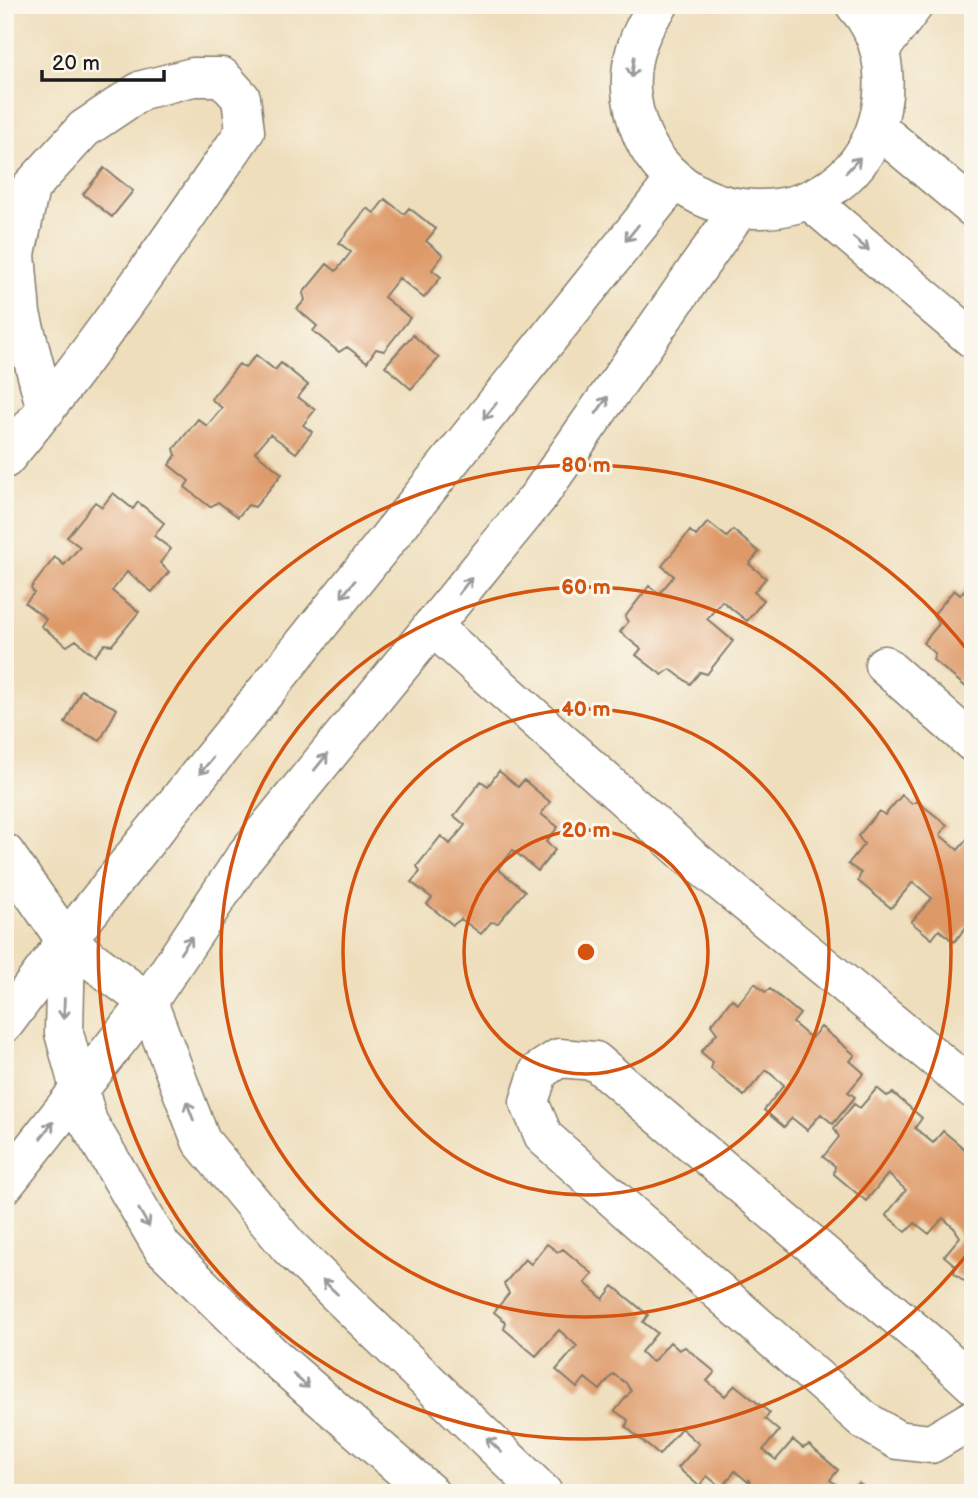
<svg xmlns="http://www.w3.org/2000/svg" width="978" height="1498" viewBox="0 0 978 1498" font-family="'Balsamiq Sans',sans-serif">
<rect width="100%" height="100%" fill="#fbf7ec"/>
<filter id="ink" filterUnits="userSpaceOnUse"><feTurbulence type="fractalNoise" baseFrequency=".0143" numOctaves="2"/><feDisplacementMap in="SourceGraphic" scale="14" xChannelSelector="R" yChannelSelector="G"/><feConvolveMatrix kernelMatrix="1 2 1 2 8 2 1 2 1" color-interpolation-filters="sRGB"/></filter>
<filter id="wash" filterUnits="userSpaceOnUse"><feTurbulence type="fractalNoise" baseFrequency=".00686" numOctaves="4" result="noise"/><feDisplacementMap in="SourceGraphic" scale="28" xChannelSelector="R" yChannelSelector="G"/><feGaussianBlur stdDeviation="1.57" result="paint"/><feColorMatrix in="noise" values="0 0 0 0 0 0 0 0 0 0 0 0 0 0 0 0 0 1.4 0 .05"/><feComposite in="paint" operator="in"/></filter>
<g filter="url(#wash)">
<rect width="100%" height="100%" fill="#eedebc"/>
<g id="blocks">
<path fill="#de9967" d="M104 168 133 191 112 217 83 194Z
M385 199 404 214 409 208 436 229 426 241 443 255 432 270 441 277 424 298 399 278 384 297 410 318 384 351 376 349 367 362 347 347 339 352 313 331 317 326 297 309 305 300 303 293 327 264 336 271 351 252 339 243 367 208 374 213Z
M413 335 439 358 411 389 385 366Z
M256 355 275 370 281 363 308 385 298 397 315 410 303 425 312 432 296 453 270 434 255 452 282 474 255 507 248 505 238 517 218 502 210 507 185 487 189 481 169 465 176 455 174 449 198 419 207 426 222 408 211 399 239 364 245 368Z
M113 493 133 509 138 502 164 523 154 536 171 549 160 563 169 572 152 592 127 572 112 591 139 612 112 645 105 644 95 656 76 640 67 646 41 626 46 619 25 603 34 593 31 588 55 557 64 565 80 547 67 537 95 502 102 507Z
M708 522 727 537 733 530 759 552 749 564 766 578 754 592 764 600 747 621 722 601 707 619 733 641 707 674 700 672 690 684 670 669 662 675 636 655 641 649 620 632 628 622 625 617 649 586 659 594 674 576 662 566 690 531 696 536Z
M973 580V679L966 687 933 660 935 653 923 643 939 624 933 615 954 590 960 595Z
M81 690 117 709 100 741 65 723Z
M499 771 518 787 524 780 550 802 541 814 558 827 546 842 555 850 538 871 513 850 498 869 525 891 498 923 491 922 481 934 461 919 453 925 427 904 432 898 411 882 420 872 417 866 441 836 450 844 465 825 454 816 481 781 488 786Z
M902 795 912 804 917 801 947 825 940 835 958 850 968 838 973 842V929L968 925 954 942 939 930 932 939 911 922 932 898 913 882 891 908 858 881 861 873 848 864 864 844 858 836 879 811 885 815Z
M755 983 765 992 770 989 800 1014 793 1023 811 1038 821 1027 855 1055 850 1061 864 1073 848 1092 855 1097 833 1124 821 1114 807 1130 792 1118 784 1127 764 1110 784 1085 766 1070 744 1096 711 1069 713 1062 701 1052 717 1033 711 1025 732 999 738 1004Z
M877 1088 887 1096 893 1093 922 1118 915 1128 933 1143 943 1131 973 1156V1193L970 1196 973 1198V1288L954 1273 956 1266 944 1256 960 1237 954 1228 943 1218 929 1234 915 1223 906 1232 886 1215 906 1190 888 1174 866 1201 834 1174 835 1166 823 1157 839 1137 834 1128 854 1104 860 1108Z
M547 1244 558 1252 563 1249 593 1274 585 1283 603 1299 613 1286 648 1315 643 1322 657 1333 641 1352 647 1358 653 1362 670 1342 679 1350 685 1347 715 1372 707 1381 725 1396 735 1385 770 1413 765 1419 779 1431 763 1450 776 1460 793 1440 803 1448 809 1445 838 1470 830 1480 847 1493H751L754 1489 749 1480 748 1482 735 1471 722 1488 707 1476 699 1486 678 1468 699 1444 681 1428 659 1455 626 1427 628 1420 615 1411 631 1391 626 1383 613 1374 600 1390 585 1378 577 1388 556 1370 577 1346 559 1330 536 1356 504 1329 506 1322 494 1312 509 1293 504 1284 525 1259 531 1264Z
M859 1483 871 1493H850Z"/>
</g>
</g>
<g filter="url(#ink)">
<use href="#blocks" fill-opacity="0" stroke="#857d6c" stroke-width="2"/>
<g fill="none" stroke-linecap="round" stroke-linejoin="round">
<defs>
<path id="minor" d="M880 50 914 5
M5 459C92 355 168 243 245 131L241 98 222 77H193L142 90 84 129 30 188 16 254 21 314 46 410
M432 626 688 855 973 1089
M884 665 973 743
M5 853 66 941 148 1002 201 1141 289 1247 543 1493
M66 941 64 1033 88 1122 162 1247 274 1357 430 1493
M973 1384 932 1346 595 1061 559 1058 539 1071 529 1102 544 1137 864 1420 897 1440 931 1444 973 1419"/>
<path id="tertiary" d="M659 5C638 32 627 65 632 99 653 241 854 247 881 109 888 73 881 33 855 5
M877 128 973 208
M809 200 973 339
M5 1023 66 941 675 180
M5 1184 148 1002 246 855 538 497 739 209"/>
</defs>
<use href="#minor" stroke="#857d6c" stroke-width="41"/>
<use href="#tertiary" stroke="#857d6c" stroke-width="41"/>
<use href="#minor" stroke="#fff" stroke-width="38"/>
<use href="#tertiary" stroke="#fff" stroke-width="38"/>
</g>
<defs><path id="oneway-shaft" d="M-6 0H5M1.5-3L5.5 0L1.5 3" fill="none" stroke-width="1.6" stroke-linecap="round" stroke-linejoin="round" transform="scale(1.75)"/></defs>
<g stroke="#999">
<use href="#oneway-shaft" transform="translate(633 67) rotate(97)"/>
<use href="#oneway-shaft" transform="translate(853 165) rotate(-47)"/>
<use href="#oneway-shaft" transform="translate(632 233) rotate(129)"/>
<use href="#oneway-shaft" transform="translate(861 244) rotate(40)"/>
<use href="#oneway-shaft" transform="translate(602 405) rotate(-55)"/>
<use href="#oneway-shaft" transform="translate(490 411) rotate(129)"/>
<use href="#oneway-shaft" transform="translate(465 586) rotate(-51)"/>
<use href="#oneway-shaft" transform="translate(348 589) rotate(129)"/>
<use href="#oneway-shaft" transform="translate(321 762) rotate(-51)"/>
<use href="#oneway-shaft" transform="translate(206 766) rotate(129)"/>
<use href="#oneway-shaft" transform="translate(186 945) rotate(-56)"/>
<use href="#oneway-shaft" transform="translate(64 1009) rotate(92)"/>
<use href="#oneway-shaft" transform="translate(190 1111) rotate(-111)"/>
<use href="#oneway-shaft" transform="translate(47 1130) rotate(-52)"/>
<use href="#oneway-shaft" transform="translate(144 1218) rotate(60)"/>
<use href="#oneway-shaft" transform="translate(330 1287) rotate(-136)"/>
<use href="#oneway-shaft" transform="translate(301 1381) rotate(41)"/>
<use href="#oneway-shaft" transform="translate(494 1445) rotate(-136)"/>
</g>
</g>
<g fill="none" stroke="#d4530e" stroke-width="3.5">
<circle cx="586" cy="952" r="122"/>
<circle cx="586" cy="952" r="243"/>
<circle cx="586" cy="952" r="365"/>
<path d="M972 1248A487 487 0 1 1 972 656"/>
</g>
<circle cx="586" cy="952" r="10" fill="#d4530e" stroke="#fbf7ec" stroke-width="3.5"/>
<g font-size="21" text-anchor="middle" font-weight="bold" fill="#d4530e" stroke="#fbf7ec" stroke-width="6" stroke-linejoin="round" paint-order="stroke">
<text x="586" y="472">80 m</text>
<text x="586" y="594">60 m</text>
<text x="586" y="716">40 m</text>
<text x="586" y="837">20 m</text>
</g>
<rect width="978" height="1498" fill="none" stroke="#fbf7ec" stroke-width="28"/>
<path d="M42 70v10h122v-10" fill="none" stroke="#1c1c1c" stroke-width="3.5"/>
<text x="52" y="70" font-size="21" fill="#1c1c1c" stroke="#fbf7ec" stroke-width="5" paint-order="stroke">20 m</text>
</svg>
